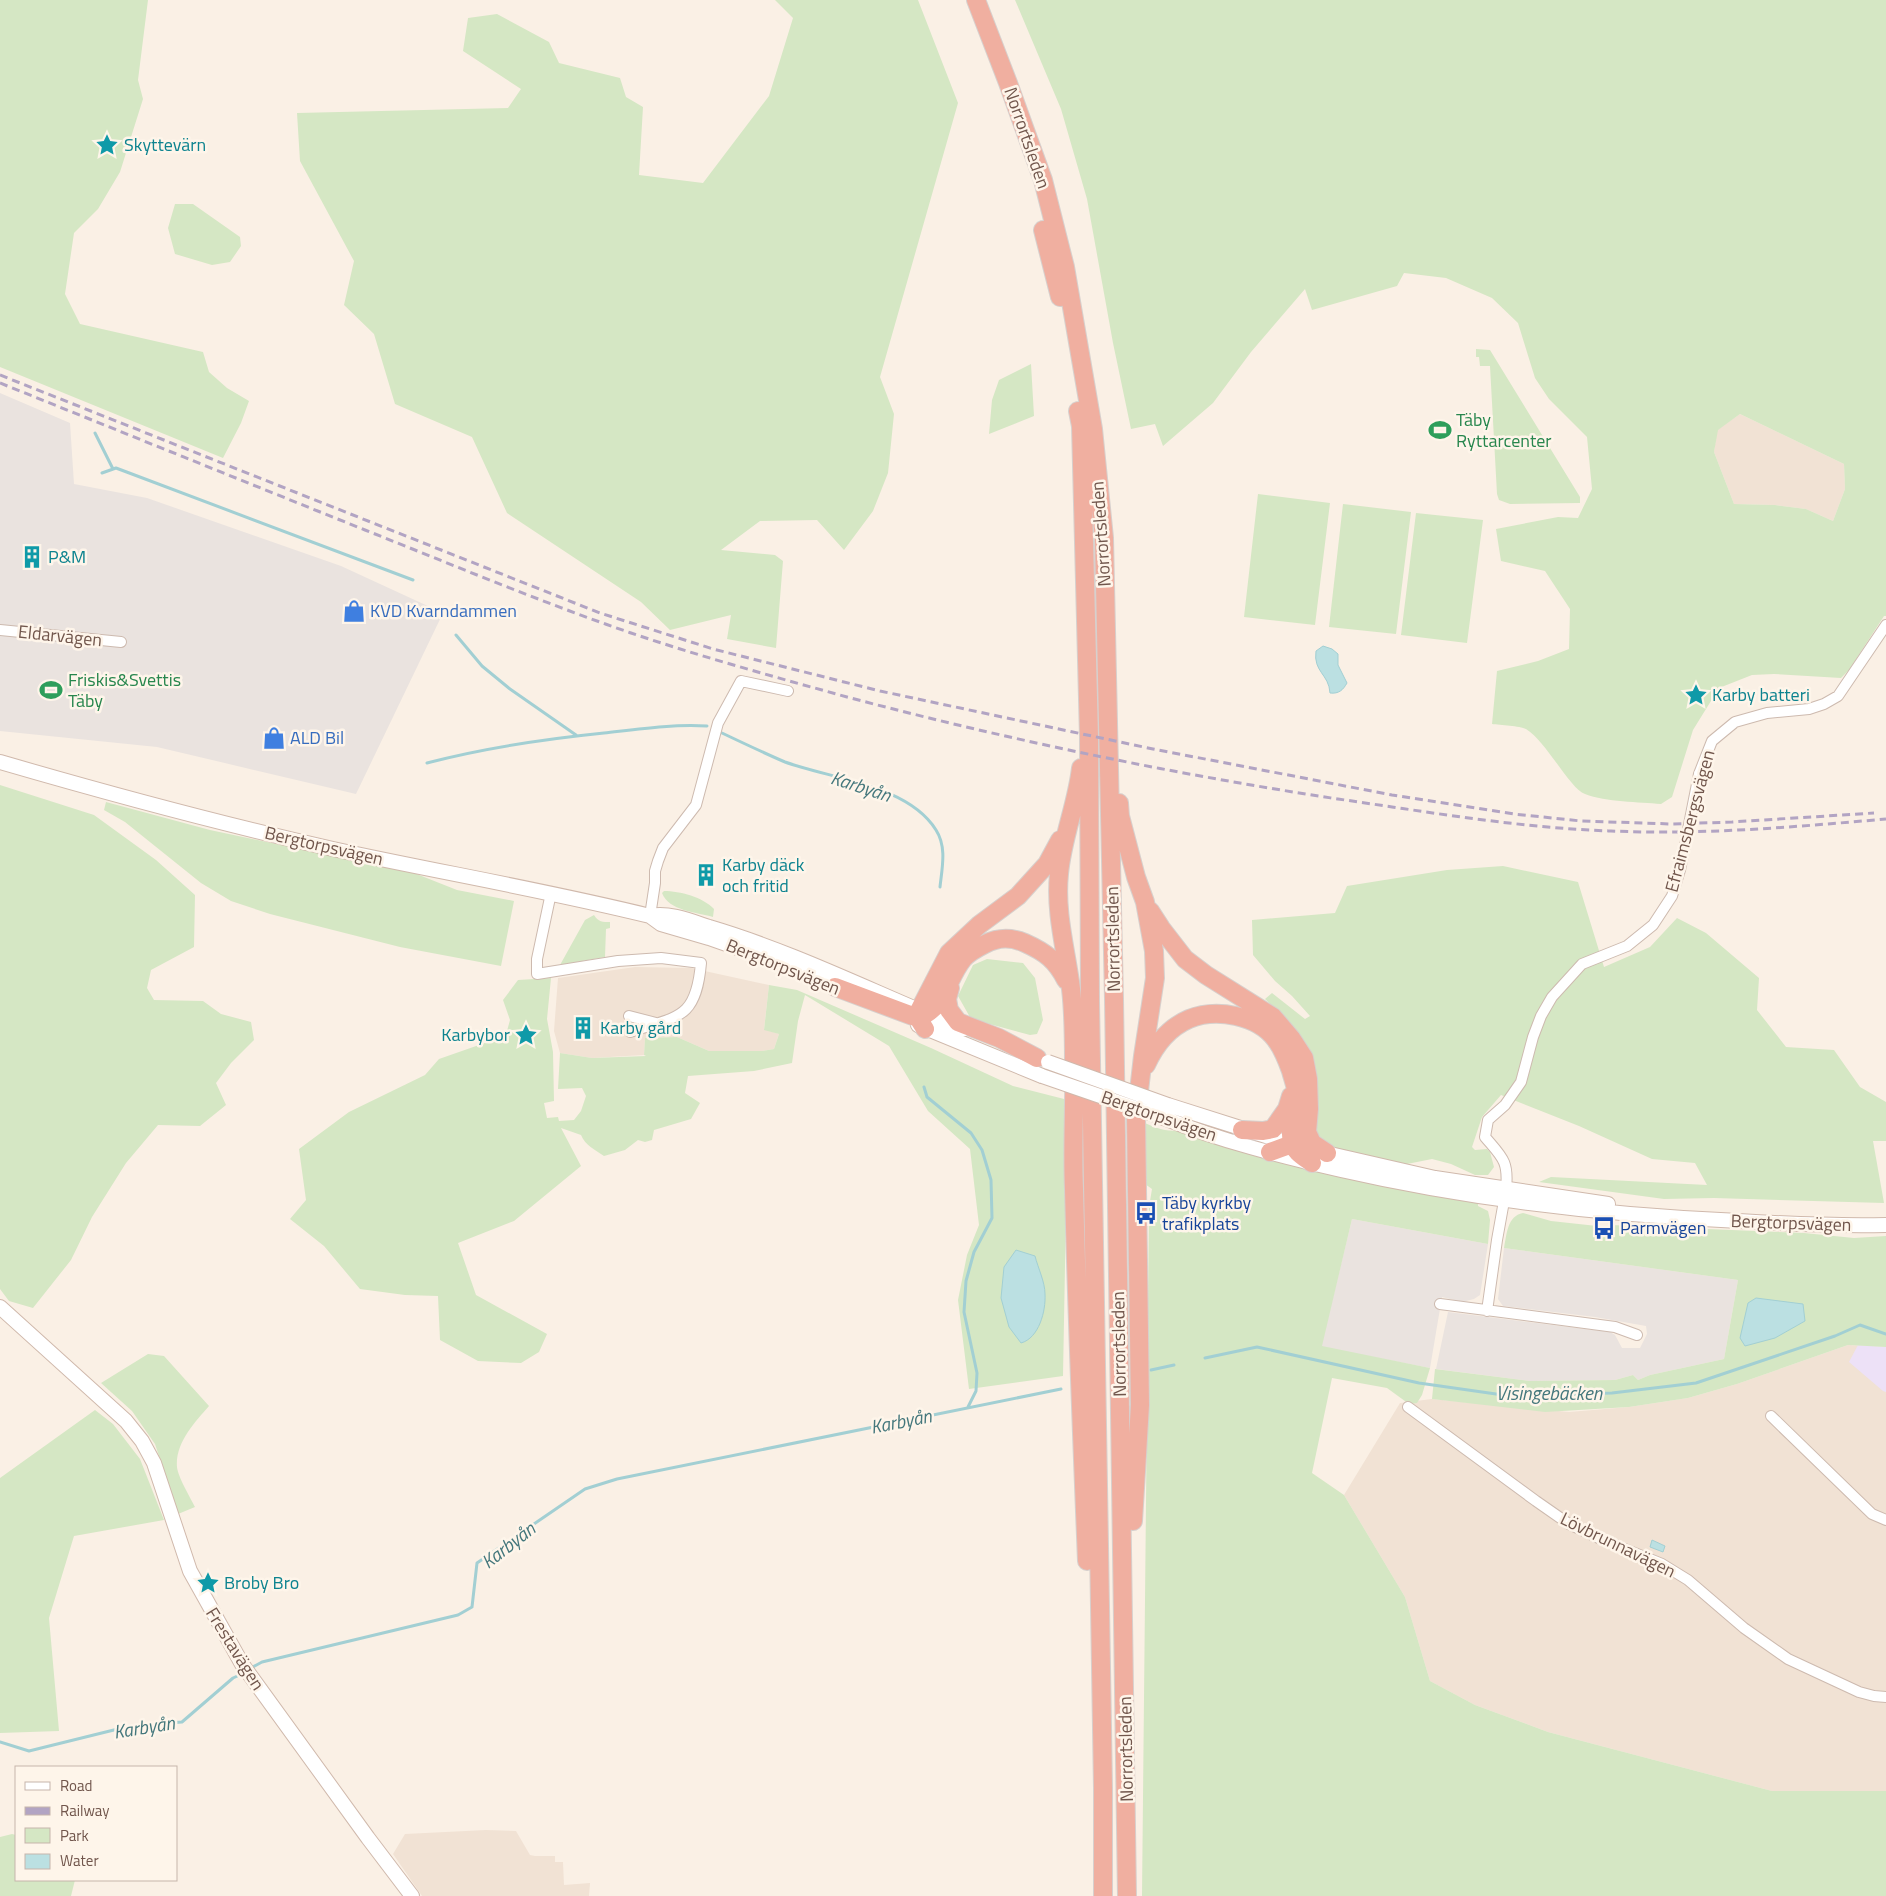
<svg xmlns="http://www.w3.org/2000/svg" width="1886" height="1896" viewBox="0 0 1886 1896" font-family="'Titillium Web',sans-serif">
<rect width="100%" height="100%" fill="#faf0e5"/>
<path fill="#f1e2d4" d="M1740 414 1844 464 1845 489 1833 521 1806 509 1775 505 1734 504 1714 452 1717 430Z
M635 967 691 968 769 985 764 1029 779 1034 774 1049 762 1051H709L677 1037 645 1038 644 1055 592 1058 560 1053 554 1031 558 978Z
M1848 1345 1886 1347V1791H1772L1548 1732 1475 1705 1430 1681 1405 1597 1344 1495 1400 1403 1432 1399 1569 1412 1629 1407 1688 1398 1737 1384Z
M486 1830 516 1831 530 1855 535 1856H555V1862H563L564 1885 590 1883 589 1896H422L393 1854 405 1834Z"/>
<path fill="#eae3df" d="M0 393 70 423 74 484 147 498 341 566 443 613 356 794 157 747 0 731Z
M1352 1219 1488 1244 1480 1295 1474 1299 1462 1302 1442 1297 1430 1368 1321 1347Z
M1504 1248 1738 1280 1724 1359 1650 1375 1638 1380 1633 1375 1615 1380 1529 1381 1436 1369 1448 1312 1610 1332 1615 1335 1622 1348H1640L1647 1334 1646 1326 1595 1317 1503 1306 1498 1299Z"/>
<path fill="#ede1f7" d="M1858 1345 1886 1347V1392L1883 1391 1849 1362Z"/>
<path fill="#d5e7c4" fill-rule="evenodd" d="M0 0H148L138 80 143 99 120 172 98 209 74 233 65 294 80 324 203 352 209 372 227 388 249 401 241 423 223 458 0 367Z
M775 0H918L958 103 880 377 894 414 888 473 873 511 844 550 817 520 760 521 721 550 775 555 783 561 776 648 727 639 731 615 670 630 641 602 507 513 472 437 395 404 374 334 344 305 354 261 300 161 297 113 508 108 521 89 463 51 468 18 497 14 549 42 559 63 620 78 626 97 643 107 639 175 703 183 769 96 793 18Z
M1015 0H1886V616H1884L1849 670 1841 678 1774 674 1752 675 1719 688 1693 730 1672 797 1661 804C1639 802 1606 802 1585 794 1570 789 1546 741 1526 729 1520 726 1500 725 1492 724L1497 671 1538 661 1569 649 1570 609 1545 571 1501 561 1496 529 1558 517 1578 518 1592 489 1587 437 1549 399 1535 378 1518 323 1492 298 1446 278 1404 273 1397 286 1312 310 1305 289 1251 352 1213 403 1163 446 1155 424 1131 429 1113 343 1087 199 1061 109ZM1740 414 1844 464 1845 489 1833 521 1806 509 1775 505 1734 504 1714 452 1718 430Z
M175 204H193L240 237 241 246 230 262 212 265 175 254 168 228Z
M1476 349 1490 350 1580 497V503L1510 504 1499 500 1497 494 1490 366H1480L1479 357H1476Z
M1031 364 1034 416 989 434 992 400 999 380Z
M1258 494 1330 503 1315 625 1244 617Z
M1343 504 1411 512 1396 634 1329 627Z
M1416 513 1483 520 1467 643 1401 635Z
M0 785 94 815 156 860 195 895 194 947 151 970 147 988 154 1000 203 1001 221 1014 251 1022 254 1040 231 1063 216 1083 226 1105 200 1126 158 1125 126 1163 92 1217 71 1260 33 1308 9 1301 0 1289Z
M106 802 210 830 414 873 457 890 514 901 501 966 400 947 270 914 231 901 201 883 125 822 104 810Z
M1503 866 1578 882 1604 967 1650 947 1677 918 1706 933 1759 978 1757 1010 1786 1047 1834 1050 1860 1087 1886 1102V1141H1873L1884 1203 1714 1198 1664 1199 1539 1182 1551 1177 1707 1185 1695 1163 1652 1159 1579 1126 1501 1095 1482 1117 1472 1147 1475 1150 1487 1149 1490 1152 1494 1167 1488 1175H1475L1451 1164 1432 1159 1402 1165 1332 1148 1317 1141 1288 1021 1265 999 1272 993 1305 1019 1310 1016 1292 996 1275 981 1253 955 1252 920 1335 913 1347 886 1447 870Z
M664 891C680 891 703 897 714 909L713 917C696 912 669 911 662 893Z
M594 915C598 922 603 922 610 922V928L606 929 605 957 560 965 585 920Z
M987 959 1023 963 1035 978 1043 1020 1037 1034 1030 1035 971 1019 958 996 973 965Z
M551 978 547 1019 553 1052 554 1101 544 1103 547 1118 558 1117 559 1121 574 1120 581 1111 586 1096 582 1088 558 1089 560 1053 592 1058 646 1056 644 1055 645 1038 677 1037 709 1051H762L774 1049 779 1034 764 1030 769 985 797 990 931 1048 1013 1086 1068 1100 1063 1376 969 1389 958 1300 967 1255 979 1225 970 1149 928 1111 889 1046 805 995 798 1021 792 1063 754 1071 688 1076 685 1093 700 1103 691 1119 654 1130 652 1140 645 1142 638 1140 625 1150 604 1156C595 1150 585 1145 581 1135L561 1128 581 1166 514 1221 458 1243 476 1295 547 1334 539 1352 521 1363 478 1361 440 1340 438 1296 405 1295 360 1289 324 1246 290 1219 306 1200 299 1149 349 1112 425 1075 439 1059 499 1038 507 1031 510 1020 503 1000 518 980Z
M1140 1121C1154 1127 1166 1133 1182 1130L1478 1202V1206L1488 1211 1490 1220 1488 1244 1352 1219 1322 1346 1430 1368 1422 1395 1417 1403 1409 1404 1387 1388 1332 1378 1312 1473 1344 1495 1405 1597 1430 1681 1475 1705 1548 1732 1772 1791H1886V1896H1142L1149 1207 1152 1189 1145 1184Z
M1523 1213 1551 1221 1597 1226 1600 1231H1609L1611 1225 1804 1233 1854 1238 1886 1236V1347L1848 1345 1737 1384 1688 1398 1629 1407 1545 1412 1432 1399 1435 1369 1529 1381 1615 1380 1633 1375 1638 1380 1650 1375 1724 1359 1738 1280 1504 1248C1507 1234 1507 1216 1523 1213Z
M148 1354 164 1356 209 1406C195 1422 175 1443 177 1467 178 1477 190 1497 195 1507L178 1514 155 1444 132 1411 101 1383Z
M95 1410 113 1424 140 1459 164 1520 74 1536 49 1618 59 1731 0 1733V1478Z
M12 1834 16 1835V1880H75L71 1896H0V1837Z"/>
<path fill="#bbe0e2" stroke="#a2cfd3" d="M1323 646 1332 649 1338 654V665L1347 683C1343 690 1339 694 1330 693 1329 674 1313 672 1316 651Z
M1016 1250 1035 1256C1038 1268 1045 1282 1045 1294 1046 1311 1039 1338 1021 1343L1009 1327 1001 1298 1004 1267Z
M1756 1298 1803 1304 1805 1321 1775 1338 1745 1346 1740 1338 1748 1303Z
M1652 1540 1665 1546 1663 1552 1650 1547Z"/>
<g fill="none" stroke-linecap="round" stroke-linejoin="round">
<path stroke="#a2cfd3" stroke-width="3" d="M95 433 113 469
M102 473 116 468 413 580
M456 635 482 666 510 689 576 735
M722 733C743 743 764 753 785 762 832 779 908 785 936 830 947 847 942 868 940 887
M427 763C484 748 545 739 604 733 639 729 672 724 707 726
M924 1087 927 1097 971 1133 982 1150 991 1180 992 1218 974 1252 966 1281 964 1312 977 1373 976 1391 968 1407
M1205 1358 1257 1347 1419 1383 1510 1396 1612 1393 1696 1383 1835 1336 1860 1325 1886 1334
M1151 1370 1174 1365
M251 1668 262 1662 458 1615 472 1607 477 1563 585 1489 617 1479 1061 1389
M0 1742 29 1751 130 1726 182 1722 233 1678 244 1673"/>
<defs>
<path id="street" d="M0 630 121 642
M1699 774 1712 741 1735 722 1767 713 1809 709 1824 704 1838 696 1886 625
M551 893 537 959V974L618 961 661 958 701 963C696 1020 678 1016 630 1032
M650 916 655 883V871L658 861 663 848 696 805 718 723 741 681 788 691
M629 1016 656 1023
M1506 1189C1509 1161 1502 1157 1485 1137L1488 1120 1505 1105 1521 1082 1533 1037 1541 1016 1552 997 1582 964 1627 946 1653 925 1672 896 1680 870
M1440 1304 1615 1327 1637 1335
M1487 1311 1497 1240 1504 1201
M1408 1407 1536 1501 1569 1524 1605 1541 1662 1564 1688 1580 1744 1628 1788 1659 1859 1692 1874 1696 1886 1697
M1771 1416 1872 1514 1886 1520"/>
<path id="secondary" d="M0 762C110 794 221 824 333 849 438 872 545 890 650 916L661 924 709 938 783 964 844 991
M650 916C669 912 691 921 709 927 797 953 879 995 964 1029
M918 1025 1042 1076
M1168 1105 1294 1145
M1164 1118C1221 1141 1281 1156 1341 1170 1472 1200 1605 1215 1739 1221 1788 1224 1837 1226 1886 1225
M1317 1151 1435 1178 1608 1204
M0 1307 126 1421 142 1441 154 1463 190 1571 242 1664 368 1838 412 1896"/>
<path id="highway" d="M976 0 1008 83 1043 180 1065 267 1093 429 1104 538 1114 999 1127 1896
M1043 230 1060 297
M1078 411 1081 426 1089 737 1090 1001 1103 1788V1896
M1081 768C1077 804 1062 838 1059 874 1055 913 1066 950 1071 989 1074 1014 1074 1040 1074 1065 1075 1106 1072 1148 1074 1189 1077 1313 1082 1437 1087 1561
M1119 803 1120 816 1136 877 1145 902 1154 951 1155 978 1143 1056 1136 1117 1140 1405 1133 1521
M1150 911 1161 928 1185 959 1206 975 1273 1017 1291 1038 1304 1058 1308 1079 1309 1109 1307 1132 1312 1143 1327 1153
M835 987 918 1018C946 1007 946 980 963 959 969 952 977 948 985 944 999 937 1011 937 1025 943 1045 952 1056 960 1066 980
M950 988 947 999 949 1010 958 1022 999 1038 1037 1058
M925 1029 918 1018 919 1011 949 953 979 925 1018 896 1047 864 1060 840
M1146 1065C1155 1045 1168 1028 1189 1019 1216 1008 1258 1015 1276 1040 1283 1049 1287 1060 1291 1071 1293 1079 1297 1089 1297 1097 1297 1112 1288 1127 1292 1142 1295 1153 1304 1157 1312 1163
M1242 1130 1263 1131 1273 1129 1287 1109 1291 1096
M1270 1152 1292 1144 1299 1135"/>
</defs>
<use href="#street" stroke="#cdbaaf" stroke-width="12"/>
<use href="#secondary" stroke="#d0b9ac" stroke-width="16"/>
<use href="#highway" stroke="#d7d0cd" stroke-width="20"/>
<use href="#street" stroke="#fff" stroke-width="10"/>
<use href="#secondary" stroke="#fff" stroke-width="14"/>
<use href="#highway" stroke="#f0afa0" stroke-width="18"/>
<path stroke="#b2a4c3" stroke-width="3" stroke-dasharray="8 5" stroke-linecap="butt" d="M0 375 600 613 713 649 880 691 1153 749 1392 795 1514 814 1581 821 1672 824 1732 822 1874 813
M0 383C122 432 243 481 365 530 453 565 541 602 631 633 702 657 775 677 847 697 1009 740 1173 774 1338 799 1429 812 1520 828 1611 831 1703 835 1794 827 1886 819"/>
<defs>
<path id="street-bridge" d="M1680 870 1699 774"/>
<path id="secondary-bridge" d="M1048 1062 1168 1105
M1042 1076 1164 1118"/>
</defs>
<use href="#street-bridge" stroke="#cdbaaf" stroke-width="12" stroke-linecap="butt"/>
<use href="#secondary-bridge" stroke="#d0b9ac" stroke-width="16" stroke-linecap="butt"/>
<use href="#street-bridge" stroke="#fff" stroke-width="10"/>
<use href="#secondary-bridge" stroke="#fff" stroke-width="14"/>
</g>
<defs>
<symbol id="sight-bare" viewBox="-9 -9 18 18"><path d="M0-6L1.8-2.2L6-1.7L2.9 1.2L3.7 5.4L0 3.3L-3.7 5.4L-2.9 1.2L-6-1.7L-1.8-2.2Z" fill="#0f9aa8" stroke="#fef5ea" stroke-width="2.5" paint-order="stroke"/></symbol>
<symbol id="stadium-bare" viewBox="-9 -9 18 18"><path d="M0-5a6.5 5 0 1 0 0 10a6.5 5 0 1 0 0-10ZM-3.5-1.8h7v3.6h-7Z" fill="#2e9e5b" stroke="#fef5ea" stroke-width="2.5" paint-order="stroke"/></symbol>
<symbol id="building-bare" viewBox="-9 -9 18 18"><path d="M-4-6H4V6H1V3H-1V6H-4ZM-2.5-4.3h1.7v1.8h-1.7ZM.8-4.3h1.7v1.8H.8ZM-2.5-1h1.7V.8h-1.7ZM.8-1h1.7V.8H.8Z" fill="#0f9aa8" stroke="#fef5ea" stroke-width="2.5" paint-order="stroke"/></symbol>
<symbol id="shop-bare" viewBox="-9 -9 18 18"><path d="M-5-2.5h2.3a2.7 3.5 0 0 1 5.4 0H5L5.5 6h-11ZM-1.5-2.5h3a1.5 2.3 0 0 0-3 0Z" fill="#3f7fe0" stroke="#fef5ea" stroke-width="2.5" paint-order="stroke"/></symbol>
<symbol id="bus-bare" viewBox="-9 -9 18 18"><path d="M-5-6H5V4H4V6H2V4H-2V6H-4V4H-5ZM-3.5-4V0h7V-4ZM-3.5 1.2v1.5H-2V1.2ZM2 1.2v1.5H3.5V1.2Z" fill="#1a4fb4" stroke="#fef5ea" stroke-width="2.5" paint-order="stroke"/></symbol>
</defs>
<g fill-rule="evenodd">
<use href="#sight-bare" x="91" y="129" width="32" height="32"/>
<use href="#stadium-bare" x="1424" y="414" width="32" height="32"/>
<use href="#building-bare" x="16" y="541" width="32" height="32"/>
<use href="#shop-bare" x="338" y="595" width="32" height="32"/>
<use href="#stadium-bare" x="35" y="674" width="32" height="32"/>
<use href="#sight-bare" x="1680" y="679" width="32" height="32"/>
<use href="#shop-bare" x="258" y="722" width="32" height="32"/>
<use href="#building-bare" x="690" y="859" width="32" height="32"/>
<use href="#building-bare" x="567" y="1012" width="32" height="32"/>
<use href="#sight-bare" x="510" y="1019" width="32" height="32"/>
<use href="#bus-bare" x="1130" y="1197" width="32" height="32"/>
<use href="#bus-bare" x="1588" y="1212" width="32" height="32"/>
<use href="#sight-bare" x="192" y="1567" width="32" height="32"/>
</g>
<g text-anchor="middle" stroke-width="5" stroke-linejoin="round" paint-order="stroke">
<g font-size="18" fill="#71564c" stroke="#fef5ea">
<text transform="translate(1027 138) rotate(71)" y="6">Norrortsleden</text>
<text transform="translate(1101 534) rotate(-94)" y="6">Norrortsleden</text>
<text transform="translate(60 636) rotate(6)" y="6">Eldarvägen</text>
<text transform="translate(1690 821) rotate(-75)" y="6">Efraimsbergsvägen</text>
<text transform="translate(324 846) rotate(13)" y="6">Bergtorpsvägen</text>
<text transform="translate(1113 939) rotate(-91)" y="6">Norrortsleden</text>
<text transform="translate(783 967) rotate(22)" y="6">Bergtorpsvägen</text>
<text transform="translate(1159 1116) rotate(19)" y="6">Bergtorpsvägen</text>
<text transform="translate(1791 1223) rotate(2)" y="6">Bergtorpsvägen</text>
<text transform="translate(1119 1344) rotate(-91)" y="6">Norrortsleden</text>
<text transform="translate(1618 1545) rotate(26)" y="6">Lövbrunnavägen</text>
<text transform="translate(235 1649) rotate(58)" y="6">Frestavägen</text>
<text transform="translate(1126 1749) rotate(-91)" y="6">Norrortsleden</text>
</g>
<g font-size="18" fill="#0d838f" stroke="#fef5ea" text-anchor="start">
<text x="124" y="151">Skyttevärn</text>
<text x="48" y="563">P&amp;M</text>
<text x="1712" y="701">Karby batteri</text>
<text x="722" y="871">Karby däck<tspan x="722" dy="21">och fritid</tspan></text>
<text x="600" y="1034">Karby gård</text>
<text x="510" y="1041" text-anchor="end">Karbybor</text>
<text x="224" y="1589">Broby Bro</text>
</g>
<g font-size="18" fill="#27864d" stroke="#fef5ea" text-anchor="start">
<text x="1456" y="426">Täby<tspan x="1456" dy="21">Ryttarcenter</tspan></text>
<text x="68" y="686">Friskis&amp;Svettis<tspan x="68" dy="21">Täby</tspan></text>
</g>
<g font-size="18" fill="#366cbe" stroke="#fef5ea" text-anchor="start">
<text x="370" y="617">KVD Kvarndammen</text>
<text x="290" y="744">ALD Bil</text>
</g>
<g font-size="18" fill="#164399" stroke="#fef5ea" text-anchor="start">
<text x="1162" y="1209">Täby kyrkby<tspan x="1162" dy="21">trafikplats</tspan></text>
<text x="1620" y="1234">Parmvägen</text>
</g>
<g font-size="19" font-style="italic" fill="#44777c" stroke="#fef5ea">
<text transform="translate(861 786) rotate(18)" y="7">Karbyån</text>
<text x="1549" y="1400">Visingebäcken</text>
<text transform="translate(901 1421) rotate(-11)" y="7">Karbyån</text>
<text transform="translate(508 1545) rotate(-38)" y="7">Karbyån</text>
<text transform="translate(144 1727) rotate(-9)" y="7">Karbyån</text>
</g>
</g>
<rect x="15" y="1766" width="162" height="115" fill="#fef5ea" stroke="#c6b5ab"/>
<rect x="25" y="1782" width="25" height="8" fill="#ffffff" stroke="#c6b5ab"/>
<text x="60" y="1791" font-size="15" fill="#71564c">Road</text>
<rect x="25" y="1807" width="25" height="8" fill="#b2a4c3" stroke="#c6b5ab"/>
<text x="60" y="1816" font-size="15" fill="#71564c">Railway</text>
<rect x="25" y="1828" width="25" height="15" fill="#d5e7c4" stroke="#c6b5ab"/>
<text x="60" y="1841" font-size="15" fill="#71564c">Park</text>
<rect x="25" y="1854" width="25" height="15" fill="#bbe0e2" stroke="#c6b5ab"/>
<text x="60" y="1866" font-size="15" fill="#71564c">Water</text>
</svg>
